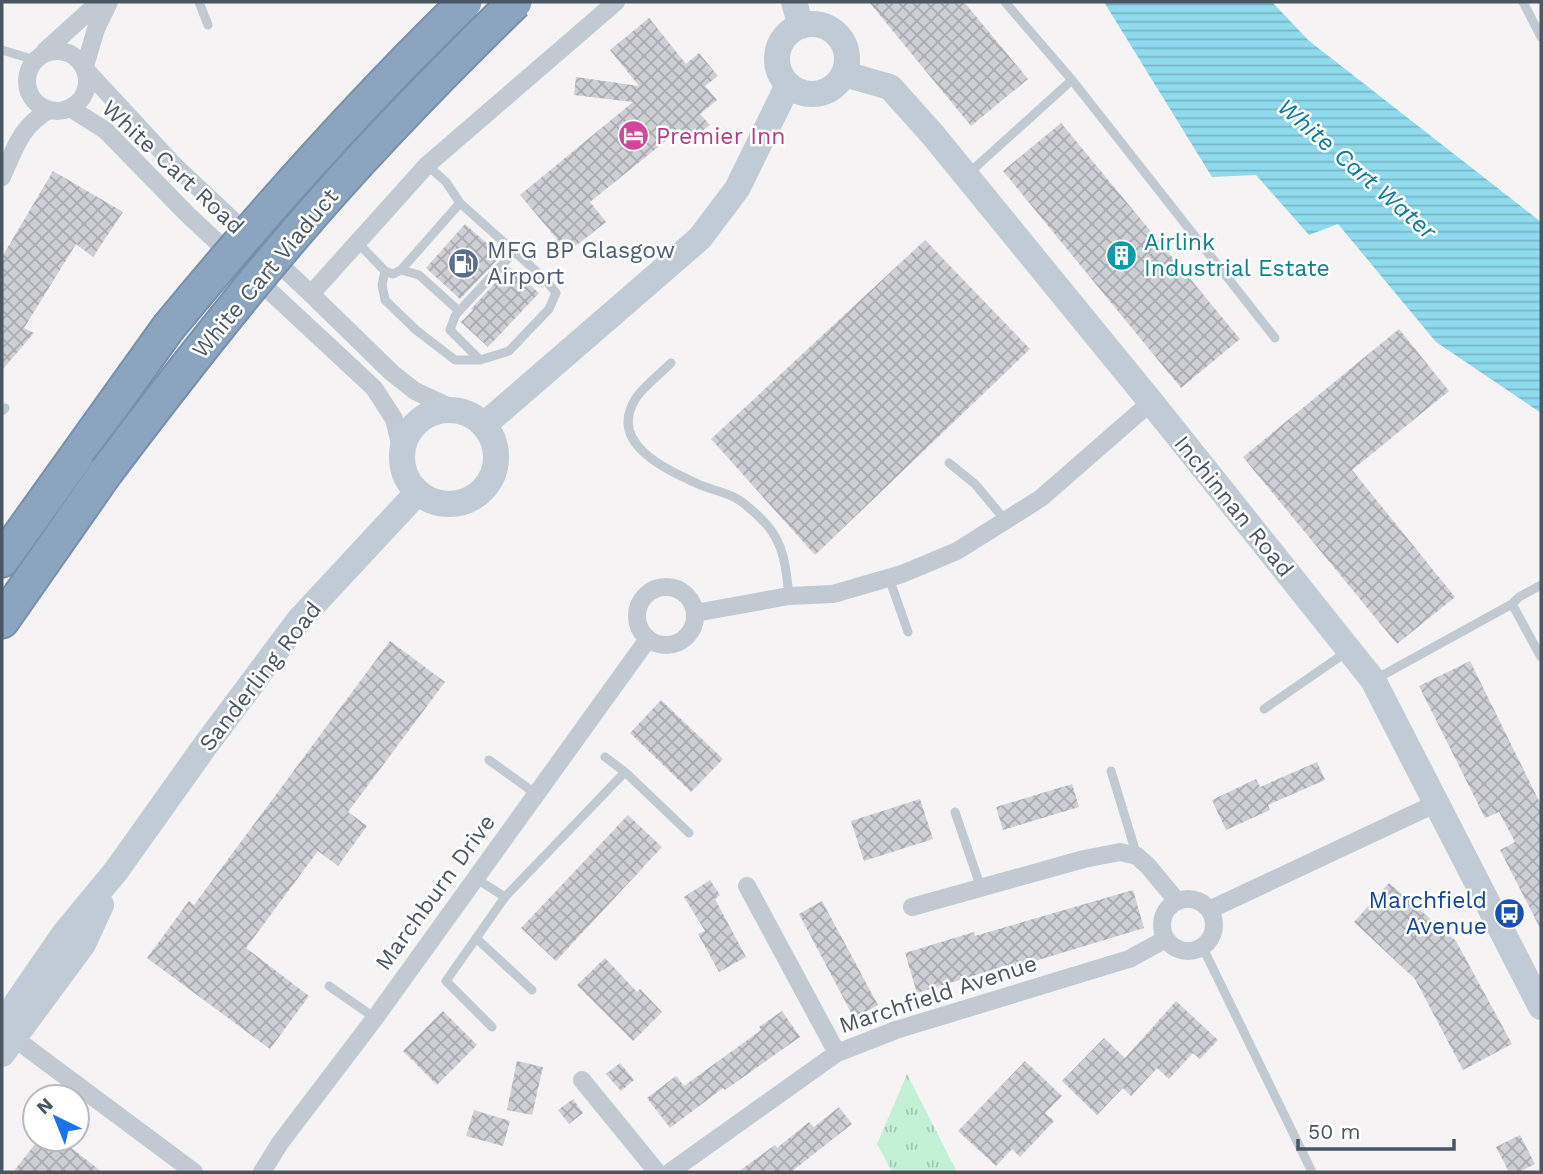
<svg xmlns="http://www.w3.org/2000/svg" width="1543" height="1174" viewBox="0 0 1543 1174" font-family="'Work Sans',sans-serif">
<defs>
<pattern id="grass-tufts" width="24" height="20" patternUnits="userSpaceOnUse" patternTransform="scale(1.75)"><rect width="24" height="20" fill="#c3f1d5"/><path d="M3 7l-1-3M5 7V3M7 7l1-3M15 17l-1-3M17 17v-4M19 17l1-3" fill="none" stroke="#a0c6b0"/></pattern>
<pattern id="water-rules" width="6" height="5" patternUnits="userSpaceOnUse" patternTransform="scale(1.75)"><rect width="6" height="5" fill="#90daee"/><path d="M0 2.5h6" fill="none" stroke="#78b4c4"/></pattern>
<pattern id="building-cross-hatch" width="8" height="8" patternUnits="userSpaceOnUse" patternTransform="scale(1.75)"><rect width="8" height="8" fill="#cdcfd5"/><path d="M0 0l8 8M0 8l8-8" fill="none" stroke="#a8abb0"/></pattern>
</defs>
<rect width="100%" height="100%" fill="#f5f3f3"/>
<path fill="url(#grass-tufts)" d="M907 1074 957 1172H892L877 1144Z"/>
<path fill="url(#water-rules)" d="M1104 2H1272L1308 40 1541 222V413L1436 342 1338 224 1309 235 1256 175 1212 177Z"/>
<path fill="url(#building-cross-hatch)" d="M869 2H964L1028 79 971 126Z
M649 18 686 64 699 53 718 76 705 86 717 100 700 114 710 125 689 141 679 130 590 202 606 222 568 252 520 195 633 102 574 95 576 77 639 86 610 50Z
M1061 123 1240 339 1181 388 1003 171Z
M53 171 123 212 93 257 76 244 24 328 34 333 2 370V257Z
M465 224 501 256 460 299 426 268Z
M925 240 1030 349 815 555 711 439Z
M510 267 539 293 488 347 461 322 473 310 471 309Z
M1399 329 1449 391 1352 470 1455 597 1397 644 1243 457Z
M390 641 445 682 348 812 367 826 338 866 318 851 246 948 309 996 270 1049 147 958 189 901 194 905Z
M1470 661 1541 805V930L1500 850 1515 842 1499 812 1485 818 1419 686Z
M661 700 723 759 691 792 630 733Z
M1317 762 1325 780 1268 805 1270 810 1226 830 1212 800 1256 779 1260 787Z
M1072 784 1079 807 1003 830 996 807Z
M920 799 933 839 864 861 851 821Z
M628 815 662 847 556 961 521 928Z
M710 880 720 895 715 899 746 957 719 972 698 934 705 931 684 897Z
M1389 883 1456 941 1512 1044 1463 1070 1415 979 1354 922Z
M1133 890 1144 928 1009 969 1008 965 917 993 905 953 974 932 975 936Z
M822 901 878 1005 854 1018 799 914Z
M605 958 637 992 640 989 662 1012 633 1041 577 985Z
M1176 1001 1218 1040 1200 1059 1193 1053 1169 1079 1157 1068 1131 1096 1123 1088 1097 1115 1062 1081 1104 1038 1125 1058Z
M443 1011 477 1045 437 1085 403 1051Z
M782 1011 800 1037 725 1090 723 1088 670 1128 647 1098 676 1076 684 1086 761 1030 759 1027Z
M517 1061 543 1067 532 1115 507 1110Z
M1025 1061 1062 1096 1045 1113 1054 1121 1020 1157 1012 1149 996 1166 958 1131Z
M620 1063 634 1080 621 1091 606 1074Z
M573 1099 583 1113 569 1124 558 1110Z
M839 1107 852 1124 791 1172H738L775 1145 777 1148 809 1122 814 1127Z
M474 1110 510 1121 503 1146 466 1136Z
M1520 1135 1535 1164 1519 1172H1509L1496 1147Z
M39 1139H60L102 1172H13Z"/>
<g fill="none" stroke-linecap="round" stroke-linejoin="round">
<defs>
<path id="highway" d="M2 560 168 328
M2 621 106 472"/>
</defs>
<use href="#highway" stroke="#7690ad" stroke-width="37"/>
<path stroke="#c1cad2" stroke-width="9" d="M199 2 208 25
M1005 2 1072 80 1275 338
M1523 2 1541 37
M2 50 35 60
M969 173 1072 80
M357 242 385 271 393 274 401 270 460 203 446 182 427 165
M401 270 419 275 459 311 455 316 450 330 480 360 509 351 549 309 556 293 545 279 460 203
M385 271 382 285 385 300 416 330 455 360H480
M459 311 514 252
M671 363C660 374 645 385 636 398 607 443 665 469 698 484 711 490 727 492 739 500 749 507 759 516 767 525 785 546 786 570 789 596
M2 411 5 408
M949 463 975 484 1005 520
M889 578 908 632
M1512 604 1541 657
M1374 680 1512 604 1519 597 1541 585
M1264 709 1348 651
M605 757 625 772 689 833
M489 760 536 794
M1111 771 1137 856
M955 812 981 888
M475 878 505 897
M476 938 532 990
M1202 946 1312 1172
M329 986 375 1018
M492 1027 446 981 505 897 625 772"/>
<path stroke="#c1cad2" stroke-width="18" d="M27 81a30 30 0 1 1 60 0a30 30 0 1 1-60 0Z
M45 51 99 2
M85 66 96 29 109 2
M87 71 174 165 311 294 392 373 415 391 458 411
M70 108 105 130 188 215 374 388 394 419 402 452
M2 177C15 148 21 126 49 110
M311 294 427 165 616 2
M637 616a29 29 0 1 1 58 0a29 29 0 1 1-58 0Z
M695 613 789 596 833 594 902 574 957 551 1041 498 1151 402
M747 886 837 1053
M1162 925a26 26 0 1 1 52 0a26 26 0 1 1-52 0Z
M912 907 1084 859 1120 852 1137 856 1148 866 1177 901
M1209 910 1437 803
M14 1038 194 1172
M582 1080 657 1172
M262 1172 280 1143 375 1018 648 639
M670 1172 837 1053 896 1030 1129 959 1166 939"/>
<path stroke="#c1cbd6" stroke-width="26" d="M794 2 801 26
M777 59a35 35 0 1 1 70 0a35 35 0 1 1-70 0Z
M844 74 890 87 933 135 1151 402 1373 680 1541 1007
M402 457a47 47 0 1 1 94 0a47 47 0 1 1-94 0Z
M484 425 700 238 737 189 788 85
M2 1024 64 934 116 871 205 746 299 620 418 492
M2 1054 83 944 101 905"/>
<use href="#highway" stroke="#8ba5c1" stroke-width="33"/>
<defs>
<path id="highway-bridge" d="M168 328C262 214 360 104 465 2
M106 472C167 391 229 311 295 234 364 153 439 76 515 2"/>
</defs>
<use href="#highway-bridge" stroke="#7690ad" stroke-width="37" stroke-linecap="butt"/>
<use href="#highway-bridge" stroke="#8ba5c1" stroke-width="33"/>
</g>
<defs>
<symbol id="hotel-disc" viewBox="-11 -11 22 22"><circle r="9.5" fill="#d1479c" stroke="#fff"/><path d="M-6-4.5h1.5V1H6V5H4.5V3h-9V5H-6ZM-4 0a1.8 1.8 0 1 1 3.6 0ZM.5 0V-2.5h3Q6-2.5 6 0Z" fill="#fff"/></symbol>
<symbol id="building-disc" viewBox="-11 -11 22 22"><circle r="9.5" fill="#0f9aa8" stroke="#fff"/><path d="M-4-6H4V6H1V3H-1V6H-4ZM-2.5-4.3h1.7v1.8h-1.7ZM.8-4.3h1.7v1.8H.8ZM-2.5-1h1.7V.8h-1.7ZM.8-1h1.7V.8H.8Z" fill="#fff"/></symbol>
<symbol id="fuel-disc" viewBox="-11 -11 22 22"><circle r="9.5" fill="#5c6f8a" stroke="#fff"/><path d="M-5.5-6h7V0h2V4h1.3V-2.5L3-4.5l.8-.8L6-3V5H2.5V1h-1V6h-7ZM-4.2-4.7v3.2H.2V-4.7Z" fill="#fff"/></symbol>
<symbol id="bus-disc" viewBox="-11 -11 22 22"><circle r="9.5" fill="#1a4fb4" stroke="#fff"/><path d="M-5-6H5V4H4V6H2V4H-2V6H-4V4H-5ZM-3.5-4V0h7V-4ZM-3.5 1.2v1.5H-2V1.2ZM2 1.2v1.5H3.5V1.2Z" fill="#fff"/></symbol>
</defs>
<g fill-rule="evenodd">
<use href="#hotel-disc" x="616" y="118" width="35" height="35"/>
<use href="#building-disc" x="1104" y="238" width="35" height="35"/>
<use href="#fuel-disc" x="446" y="246" width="35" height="35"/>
<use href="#bus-disc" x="1492" y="896" width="35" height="35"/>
</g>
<g text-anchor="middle" stroke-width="5" stroke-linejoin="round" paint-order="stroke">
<g font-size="23" fill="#b23c85" stroke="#fff" text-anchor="start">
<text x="656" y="144">Premier Inn</text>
</g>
<g font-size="23" fill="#4a5661" stroke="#fff">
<text transform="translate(173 167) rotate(43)" y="8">White Cart Road</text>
<text transform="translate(265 273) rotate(-50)" y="8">White Cart Viaduct</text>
<text transform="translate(1234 506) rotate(51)" y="8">Inchinnan Road</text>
<text transform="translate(260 676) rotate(-52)" y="8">Sanderling Road</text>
<text transform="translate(435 892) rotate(-54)" y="8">Marchburn Drive</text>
<text transform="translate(938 994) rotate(-18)" y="8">Marchfield Avenue</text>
</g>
<g font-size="23" fill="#0d838f" stroke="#fff" text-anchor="start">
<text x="1144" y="250">Airlink<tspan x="1144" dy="26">Industrial Estate</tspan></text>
</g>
<g font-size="23" fill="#4e5e75" stroke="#fff" text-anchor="start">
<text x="487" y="258">MFG BP Glasgow<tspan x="487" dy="26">Airport</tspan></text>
</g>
<g font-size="23" fill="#164399" stroke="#fff" text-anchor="end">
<text x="1487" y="908">Marchfield<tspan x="1487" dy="26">Avenue</tspan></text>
</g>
<g font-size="24" font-style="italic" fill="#0c7c9b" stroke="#fff">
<text transform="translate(1357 169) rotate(41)" y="8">White Cart Water</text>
</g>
</g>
<rect width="1543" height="1174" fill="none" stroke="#4a5661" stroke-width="7"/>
<g transform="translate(56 1118) rotate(317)"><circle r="33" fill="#ffffff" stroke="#b7bbc0" stroke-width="2"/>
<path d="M0-5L12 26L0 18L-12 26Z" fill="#1a73e8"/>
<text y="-10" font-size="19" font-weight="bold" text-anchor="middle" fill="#4a5661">N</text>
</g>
<path d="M1298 1139v10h156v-10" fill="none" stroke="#4a5661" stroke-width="3.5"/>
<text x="1308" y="1139" font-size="21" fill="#4a5661" stroke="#ffffff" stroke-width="5" paint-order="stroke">50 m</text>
</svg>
